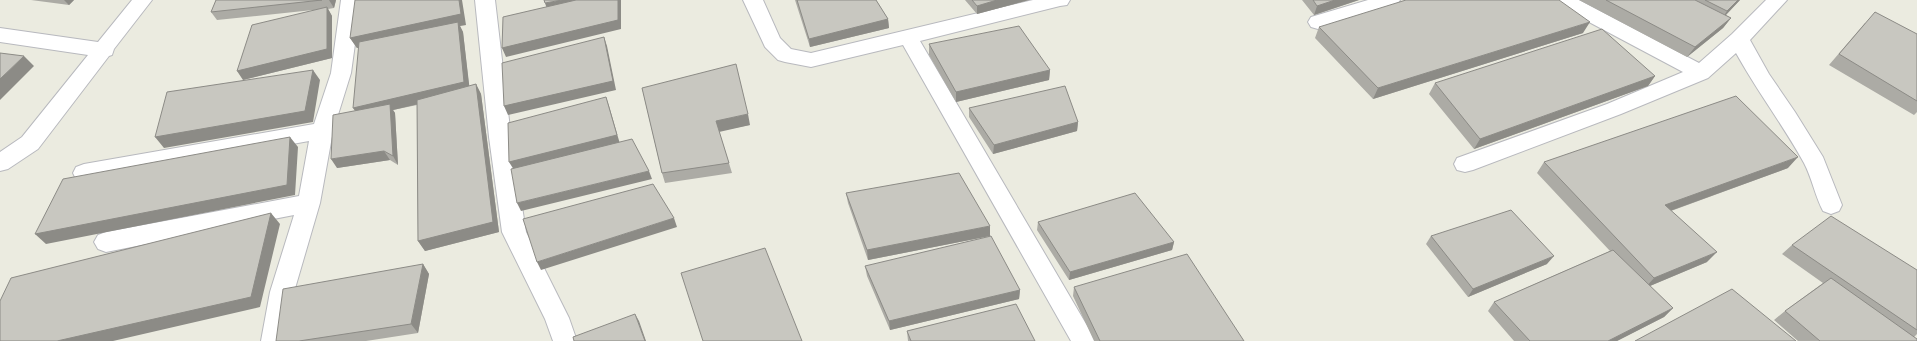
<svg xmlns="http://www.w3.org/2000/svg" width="1917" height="341" viewBox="0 0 1917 341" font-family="Signika,sans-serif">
<rect width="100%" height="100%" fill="#ebebe0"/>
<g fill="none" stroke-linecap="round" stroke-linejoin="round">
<defs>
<path id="minor" d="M132 0H152L114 49 112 55 109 56 38 149 8 169 0 171V152L22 137 88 55 0 42V28L98 42Z
M341 0H361L351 73 333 131 320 203 294 292 285 341H261L270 292 294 215 106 252 98 249 94 242 98 235 106 232 299 196 309 141 84 182 76 179 73 173 76 167 84 164 314 124 331 73Z
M475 0H495L511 137 526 232 569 318 577 341H553L545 319 502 232 489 137Z
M743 0H763L780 38 791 49 811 53 1033 0H1070L1067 5 1060 6 920 41 1096 341H1071L903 45 811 67 785 62 778 60 765 47Z
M1368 0H1400L1397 5 1318 29 1311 27 1308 22 1311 17Z
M1554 0H1579L1699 63 1732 34 1766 0H1787L1750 40 1769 74 1795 112 1823 157 1842 205 1839 211 1831 214 1823 211C1815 196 1812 178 1804 163 1783 125 1757 91 1736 53L1708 78 1621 114 1473 170 1465 172 1457 170 1454 164 1457 158 1607 104 1683 72 1557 5Z"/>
</defs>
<use href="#minor" stroke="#b8b9be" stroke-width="2"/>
<use href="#minor" fill="#fff" fill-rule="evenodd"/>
</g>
<path fill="#acaba5" d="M31 0H74L69 5Z
M216 0H336L334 8 328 9 332 16V58L243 80 313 10 217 20 211 12Z
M795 0H876L888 19 889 28 810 47Z
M965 0H1029L977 14Z
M1302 0H1359L1314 15Z
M1579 0H1740L1726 15 1731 18 1723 28 1687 57Z
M1865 23 1917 34V112L1914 115 1829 65Z
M466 25 460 26 463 32 469 86 476 84 481 94 499 232 425 251 418 241 417 105 393 110 395 113 398 165 390 160 337 168 355 111 359 48H357L350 38Z
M1319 27 1583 33 1373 99 1315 38Z
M929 44 1050 70 1049 80 956 102 929 55Z
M1655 76 1648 86 1474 149 1429 94 1435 83Z
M642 88 750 125 719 131 732 173 665 183 662 173Z
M969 108 1078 122 1077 131 993 154 969 117Z
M1544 162 1788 168 1671 211 1707 262 1650 286 1673 308 1664 317 1617 341H1514L1488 311 1494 302 1610 251 1537 173Z
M846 193 990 236 868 260 848 203Z
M1038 222 1174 242 1172 250 1069 280 1037 230Z
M1431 236 1547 264 1468 297 1426 244Z
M1792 245 1917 270V334L1914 337 1917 341H1798L1774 320 1785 311 1823 283 1782 254Z
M423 264 429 274 418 333 366 341H276Z
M865 266 1020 290 1019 299 890 330 867 276Z
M1074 287 1244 341H1094L1073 296Z
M907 331 1035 341H908Z"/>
<path fill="#8c8b86" d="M64 0H74L69 5Z
M329 0H336L334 8Z
M459 0H462L466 25 460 26 463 32 470 92 393 110 395 113 398 165 393 156 360 118 353 108 459 26 357 48 350 38Z
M562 0H590L547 9 545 3Z
M618 0H621V29L506 57 502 48Z
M997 0H1029L977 14V6Z
M1335 0H1359L1314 15 1317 6Z
M1738 0H1740L1721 20 1727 11Z
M327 7 332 16V58L243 80 237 71Z
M1731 18 1723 28 1687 57 1695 47Z
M888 19 889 28 810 47 809 39Z
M1590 22 1583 33 1373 99 1378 88Z
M604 37 607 46 616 90 508 115 504 106Z
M24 56 34 66 0 100V79Z
M313 70 320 80 313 122 164 148 155 137Z
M1050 70 1049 80 956 102V92Z
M1655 76 1648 86 1474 149 1480 139Z
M476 84 481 94 499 232 425 251 418 241Z
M606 97 609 106 620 144 514 170 509 162Z
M748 114 750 125 719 132 716 121Z
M1078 122 1077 131 993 154 994 145Z
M290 137 298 147 295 195 46 244 35 234Z
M384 151 390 160 337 168 331 159Z
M1798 157 1788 168 1656 216 1665 205Z
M649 171 652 179 521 211 517 203Z
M271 213 280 224 260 307 113 341H57Z
M674 218 677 227 541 270 537 262Z
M990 226V236L868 260 867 250Z
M1174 242 1172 250 1069 280 1070 272Z
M1717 252 1707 262 1645 288 1654 278Z
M1554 256 1547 264 1468 297 1473 289Z
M423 264 429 274 418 333 411 324Z
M1020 290 1019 299 890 330 889 321Z
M1673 308 1664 317 1617 341H1608Z
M635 314 639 321 646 341H645Z"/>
<path fill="#c8c7c0" stroke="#8c8b86" d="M216 0H322L211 12Z
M355 0H459L461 14 350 38Z
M544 0H562L545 3Z
M576 0H618V20L502 48 503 17Z
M797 0H876L888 19 809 39Z
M972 0H997L977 6Z
M1313 0H1335L1317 6Z
M1406 0H1559L1590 22 1378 88 1319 27Z
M1606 0H1695L1731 18 1695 47Z
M1705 0H1738L1727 11Z
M327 7V49L237 71 252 25Z
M1875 12 1917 34V101L1839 54Z
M458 22 464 82 353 108 359 42Z
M1019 26 1050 70 956 92 929 44Z
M1602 29 1655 76 1480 139 1435 83Z
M604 37 613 81 504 106 502 63Z
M0 53 24 56 0 79Z
M736 64 748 114 716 121 729 163 662 173 642 88Z
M313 70 305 111 155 137 167 92Z
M476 84 493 222 418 241 417 100Z
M1065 86 1078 122 994 145 969 108Z
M1736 96 1798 157 1665 205 1717 252 1654 278 1544 162Z
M606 97 617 135 509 162 508 123Z
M390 104 393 156 384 151 331 159 333 115Z
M290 137 287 185 35 234 63 179Z
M632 139 649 171 517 203 511 169Z
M959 173 990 226 867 250 846 193Z
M653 184 674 218 537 262 523 219Z
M1135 193 1174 242 1070 272 1038 222Z
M1511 210 1554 256 1473 289 1431 236Z
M271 213 251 297 57 341H0V301L11 278Z
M1831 216 1917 270V330L1792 245Z
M991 236 1020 290 889 321 865 266Z
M765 248 802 341H703L681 273Z
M1613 250 1673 308 1608 341H1530L1494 302Z
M1187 254 1244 341H1100L1074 287Z
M423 264 411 324 299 341H276L283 289Z
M1831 278 1917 339V341H1820L1785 311Z
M1732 289 1796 341H1635Z
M1016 304 1035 341H911L907 331Z
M635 314 645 341H574L573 337Z"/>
</svg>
